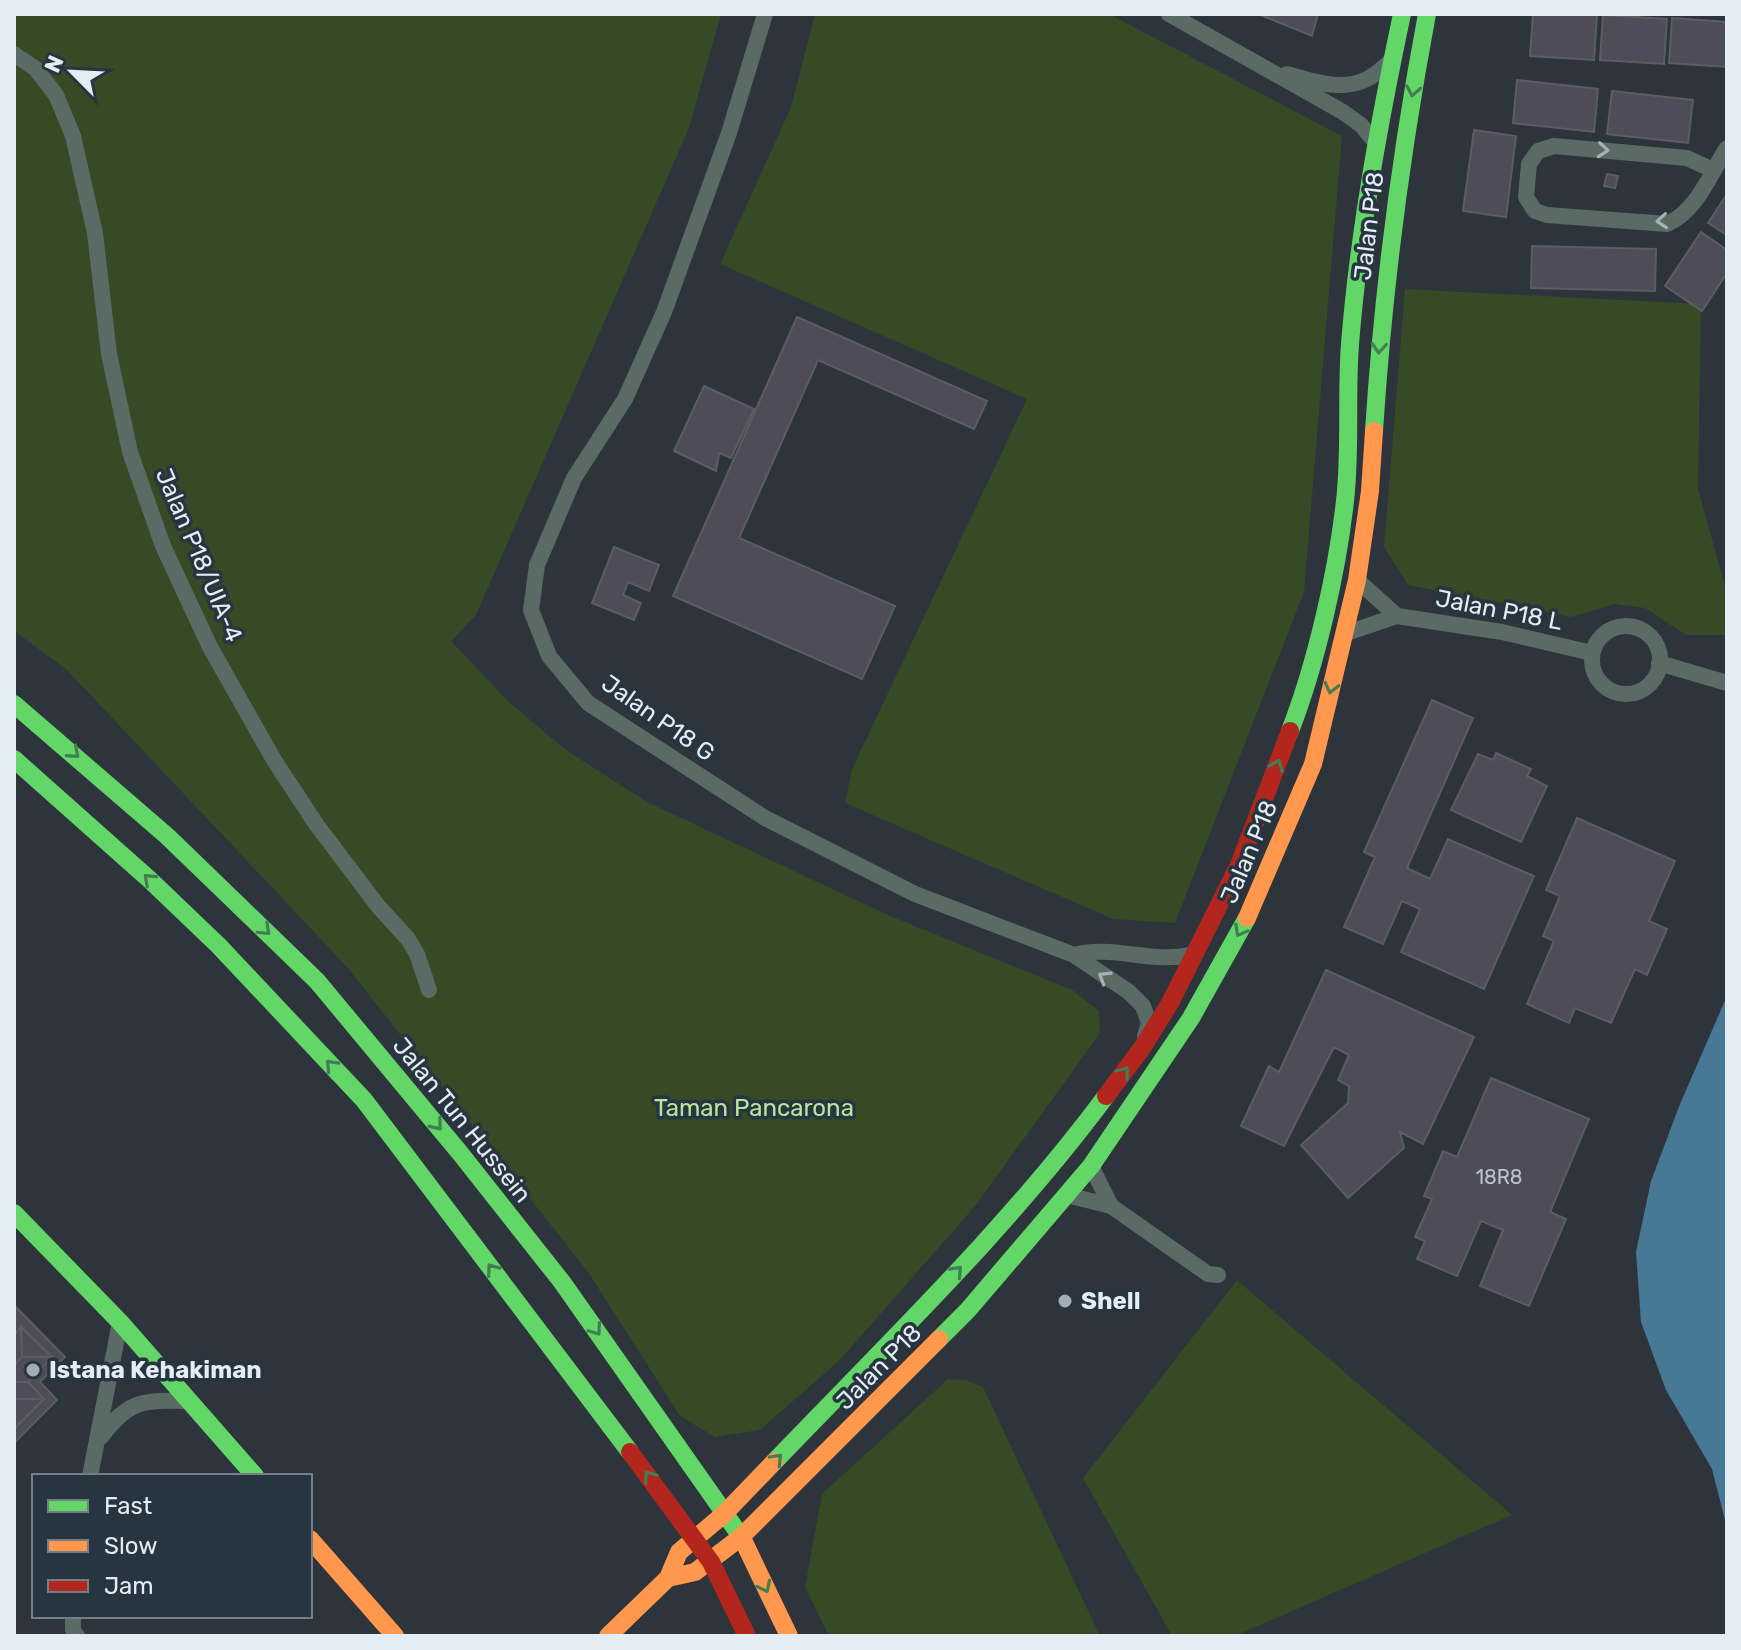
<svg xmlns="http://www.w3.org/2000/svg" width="1741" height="1650" viewBox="0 0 1741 1650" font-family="Rubik,sans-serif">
<rect width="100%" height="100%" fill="#2d343b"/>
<path fill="#354a25" d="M14 14H721L689 128 476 615 451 641 510 703 566 750 647 802 888 915 1072 990 1099 1011 1100 1033 976 1205 840 1360 760 1430 715 1437 680 1416 588 1272 347 967 66 669 14 631Z
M815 14H1109L1342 136 1304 592 1175 923 1113 919 845 803 852 769 1027 399 720 264 791 107Z
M1405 289 1701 304 1698 489 1727 593V635H1686L1645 608 1615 604 1571 617 1408 585 1384 547Z
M1237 1280 1512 1515 1235 1636H1172L1083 1478Z
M948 1379 966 1380 983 1387 1100 1636H829L805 1587 822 1494Z"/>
<path fill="#477896" d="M1727 996V1528L1712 1469 1666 1390 1641 1322 1636 1252 1651 1181 1680 1104Z"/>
<path fill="#4d4c58" stroke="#5b5d63" stroke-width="2" d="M1258 14H1318L1312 36Z
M1533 14 1597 15 1594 60 1530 56Z
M1603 15 1667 19 1664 64 1600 60Z
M1672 18 1727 22V67L1669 63Z
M1517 80 1598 89 1594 132 1513 123Z
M1612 91 1693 100 1688 143 1607 134Z
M1474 130 1516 136 1506 217 1463 211Z
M1607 174 1618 176 1615 188 1604 186Z
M1727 194V235L1708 223Z
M1701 232 1727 250V273L1702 311 1665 286Z
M1532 246 1656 249 1655 291 1531 288Z
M797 317 987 401 974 429 818 360 739 538 895 606 862 679 673 596Z
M704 386 754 409 731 458 719 453 716 471 674 451Z
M614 547 659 565 649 591 628 582 623 595 641 603 634 620 592 603Z
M1432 700 1473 718 1407 868 1430 879 1448 839 1534 876 1484 989 1401 952 1420 909 1402 901 1383 944 1344 927 1375 857 1364 852Z
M1496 753 1531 769 1527 776 1547 786 1521 842 1451 810 1478 754 1493 760Z
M1577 818 1675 861 1649 921 1667 929 1647 975 1635 969 1611 1023 1575 1008 1569 1023 1527 1004 1554 941 1543 936 1560 896 1546 890Z
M1326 970 1474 1037 1423 1144 1400 1132 1404 1148 1348 1198 1301 1145 1348 1103 1349 1086 1338 1080 1349 1055 1334 1047 1284 1146 1241 1126 1269 1066 1279 1072Z
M1491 1078 1589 1119 1550 1212 1566 1219 1529 1306 1480 1286 1503 1230 1481 1221 1457 1276 1417 1259 1425 1241 1415 1237 1432 1199 1424 1196 1443 1151 1457 1157Z
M15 1306 65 1357 40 1382 57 1400 14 1443Z
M21 1327 22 1357 14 1365V1335Z
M21 1327 52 1357H22Z
M22 1357H52L28 1382H14V1365Z
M14 1382H28L44 1399H14Z
M14 1399H44L14 1429Z"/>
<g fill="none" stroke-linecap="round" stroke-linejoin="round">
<path stroke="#5a6a65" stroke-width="16" d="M765 14 729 133 664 312 625 399 574 478 537 565 531 610 549 656 588 703 765 818 915 894 1074 955 1129 992 1143 1006 1149 1023 1145 1036
M1169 14 1343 112 1361 125 1375 142
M14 54 36 69 56 95 73 136 95 233 109 354 130 452 163 546 210 647 274 760 316 824 378 906 408 939 417 954 429 990
M1287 74C1312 81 1342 92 1367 79 1376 75 1385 66 1392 60
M1713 170 1687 158 1554 146 1538 151 1529 164 1526 197 1535 211 1547 215 1667 224C1697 211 1710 174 1727 148
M1357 580 1397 616
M1592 660a34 34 0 1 1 68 0a34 34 0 1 1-68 0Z
M1344 634 1397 616 1502 632 1592 653
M1659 663 1727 683
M1074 955C1113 944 1153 965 1194 954
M1091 1166 1111 1206
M1067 1195 1111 1206 1208 1274 1218 1275
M101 1437C129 1399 144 1400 189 1401
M90 1476 120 1322
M73 1616V1630L77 1636"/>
<path stroke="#63d668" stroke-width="18" d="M1374 431C1383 291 1401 152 1427 14
M14 704 167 836 317 981 460 1153 562 1282 742 1538
M1290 731C1316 664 1337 573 1345 501 1351 449 1346 396 1350 344 1359 232 1379 123 1402 14
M14 759 150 880 219 946 364 1100 630 1452
M14 1213 120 1322 255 1476
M939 1339 968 1310 1091 1166 1191 1018 1247 918
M774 1462C888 1343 1008 1228 1106 1096"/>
<path stroke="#ff974d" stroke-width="18" d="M1247 918 1313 764 1357 580 1370 491 1374 431
M742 1538 789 1636
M310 1539 395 1636
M668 1578 695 1572 741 1537 939 1339
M608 1636 668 1578 679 1552 723 1515 774 1462"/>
<path stroke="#b3261e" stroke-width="18" d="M1106 1096 1142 1048 1170 1003 1239 865 1290 731
M630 1452 711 1562 747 1636"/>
</g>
<defs><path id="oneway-chevron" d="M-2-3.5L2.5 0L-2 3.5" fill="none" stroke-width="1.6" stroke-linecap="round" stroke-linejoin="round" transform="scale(2)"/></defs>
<g stroke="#427d53">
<use href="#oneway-chevron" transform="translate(1413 91) rotate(100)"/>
<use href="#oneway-chevron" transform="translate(1379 348) rotate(94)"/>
<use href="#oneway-chevron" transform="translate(1331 688) rotate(104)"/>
<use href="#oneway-chevron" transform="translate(74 753) rotate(41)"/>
<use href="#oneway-chevron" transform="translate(1277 765) rotate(-69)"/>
<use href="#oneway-chevron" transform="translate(149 879) rotate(-137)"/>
<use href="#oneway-chevron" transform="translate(265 930) rotate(44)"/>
<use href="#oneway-chevron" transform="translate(1240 931) rotate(119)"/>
<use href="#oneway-chevron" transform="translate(331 1065) rotate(-133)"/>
<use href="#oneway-chevron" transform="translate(1124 1072) rotate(-53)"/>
<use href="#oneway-chevron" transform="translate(437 1125) rotate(50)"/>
<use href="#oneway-chevron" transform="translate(492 1269) rotate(-126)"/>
<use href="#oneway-chevron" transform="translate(957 1271) rotate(-47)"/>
<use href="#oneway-chevron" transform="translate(596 1330) rotate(55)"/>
<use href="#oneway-chevron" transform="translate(777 1459) rotate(-46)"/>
<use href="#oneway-chevron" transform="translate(649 1476) rotate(-126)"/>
<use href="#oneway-chevron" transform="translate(765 1587) rotate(64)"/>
</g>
<g stroke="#a6b2b4">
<use href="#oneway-chevron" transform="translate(1603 150) rotate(5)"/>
<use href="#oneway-chevron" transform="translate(1662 221) rotate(175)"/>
<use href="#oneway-chevron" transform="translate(1104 977) rotate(-148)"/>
</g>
<g fill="#a4acb3" stroke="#273541" stroke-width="3">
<circle cx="1065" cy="1301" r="8"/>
<circle cx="33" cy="1370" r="8"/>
</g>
<g text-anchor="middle" stroke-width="7" stroke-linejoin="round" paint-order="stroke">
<g font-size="20" fill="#bec4cd">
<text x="1499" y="1184">18R8</text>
</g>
<g font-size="24" fill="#e4ecf4" stroke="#273541">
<text transform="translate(1369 226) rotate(-83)" y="8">Jalan P18</text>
<text transform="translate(199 555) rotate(67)" y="8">Jalan P18/UIA-4</text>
<text transform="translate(1499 610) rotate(11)" y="8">Jalan P18 L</text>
<text transform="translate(658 718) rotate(35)" y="8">Jalan P18 G</text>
<text transform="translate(1249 852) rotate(-67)" y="8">Jalan P18</text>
<text transform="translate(462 1120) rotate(51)" y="8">Jalan Tun Hussein</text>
<text transform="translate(879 1367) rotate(-45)" y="8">Jalan P18</text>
</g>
<g font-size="24" fill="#bbe49b" stroke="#273541">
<text x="754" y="1116">Taman Pancarona</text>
</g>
<g font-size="24" font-weight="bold" fill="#e4ecf4" stroke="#273541" text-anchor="start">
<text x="1081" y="1309">Shell</text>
<text x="49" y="1378">Istana Kehakiman</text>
</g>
</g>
<rect width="1741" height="1650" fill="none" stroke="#e4ecf4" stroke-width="32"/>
<rect x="32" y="1474" width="280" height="144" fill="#273541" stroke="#737e89" stroke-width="2"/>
<rect x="48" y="1500" width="40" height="12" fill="#63d668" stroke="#737e89" stroke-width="2"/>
<text x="104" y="1514" font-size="24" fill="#e4ecf4">Fast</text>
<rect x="48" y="1540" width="40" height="12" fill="#ff974d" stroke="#737e89" stroke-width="2"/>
<text x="104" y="1554" font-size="24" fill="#e4ecf4">Slow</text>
<rect x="48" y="1580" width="40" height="12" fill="#b3261e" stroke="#737e89" stroke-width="2"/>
<text x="104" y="1594" font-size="24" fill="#e4ecf4">Jam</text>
<g transform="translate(72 72) rotate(294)" stroke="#273541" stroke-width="6" paint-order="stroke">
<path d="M0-6L14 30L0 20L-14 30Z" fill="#e4ecf4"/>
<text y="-12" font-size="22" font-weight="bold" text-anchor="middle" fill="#e4ecf4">N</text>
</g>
</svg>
